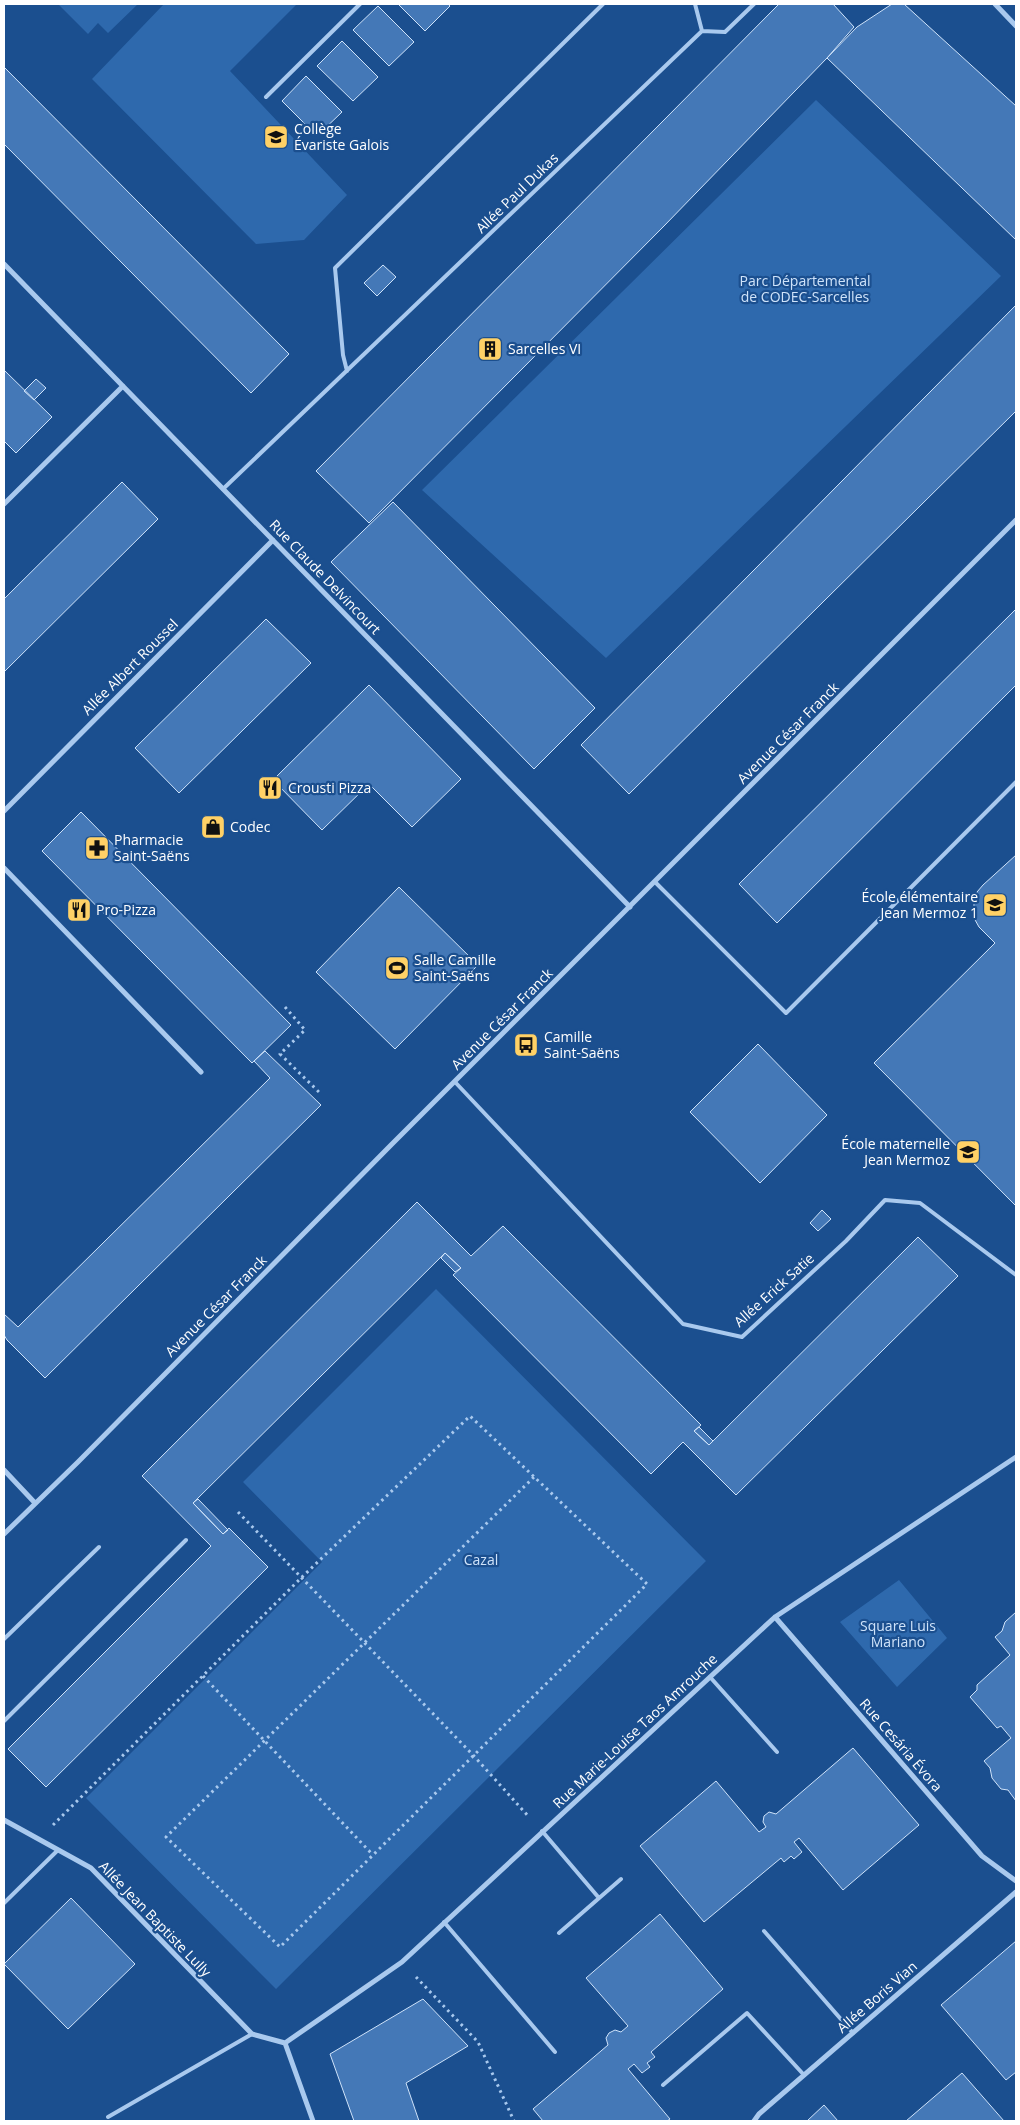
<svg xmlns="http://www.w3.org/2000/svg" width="1020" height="2125" viewBox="0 0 1020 2125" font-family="'Open Sans',sans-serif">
<rect width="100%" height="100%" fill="#1b4f8f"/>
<path fill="#2e69ad" d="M58 4H138L108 33 98 23 88 34Z
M164 4H297L230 71 347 195 304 240 256 244 92 79Z
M816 100 1001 276 606 658 422 490Z
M436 1289 706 1561 276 1989 86 1798 322 1562 243 1482Z
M899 1580 947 1638 897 1687 840 1622Z"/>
<path fill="#4478b7" stroke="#cfe3fa" d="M398 4H448L450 6 425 31Z
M779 4H833L854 27 827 58 664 226 369 523 316 471Z
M892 4H904L1016 106V240L827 58 857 27Z
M378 6 414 42 389 66 353 30Z
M342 41 378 77 353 101 317 66Z
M4 67 289 354 251 393 4 144Z
M306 76 342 112 317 136 282 101Z
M383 265 396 277 377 296 364 283Z
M1016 305V411L629 794 581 745Z
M4 370 52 417 16 453 4 441Z
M36 379 46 388 34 400 24 391Z
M122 482 158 519 4 672V599Z
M393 502 595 708 534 769 331 562Z
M1016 609V685L777 923 739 884Z
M266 619 311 663 179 793 135 748Z
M369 685 461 779 412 827 369 784 322 830 273 780Z
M81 812 291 1025 252 1063 42 851Z
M1016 855V1203L1015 1205 874 1063 995 943 979 927 974 918V901L977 892 983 885Z
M399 887 478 965 395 1049 316 972Z
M758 1044 827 1115 760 1183 690 1112Z
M265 1051 321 1105 45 1378 7 1340 4 1335V1314L18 1327 270 1078 254 1061Z
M417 1202 471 1256 503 1226 701 1425 694 1431 709 1445 918 1237 958 1276 736 1495 683 1442 651 1474 453 1275 461 1268 445 1253 193 1503 223 1534 229 1528 268 1567 46 1787 8 1749 211 1546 142 1476Z
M822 1210 831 1219 818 1231 810 1223Z
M445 1253 461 1268 455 1272 441 1258Z
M699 1427 713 1441 709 1445 694 1431Z
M198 1499 228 1530 223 1534 193 1503Z
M1016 1612V1801L1008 1790 1001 1789 992 1778 990 1768 984 1761 1011 1738 1001 1726 997 1728 970 1697 977 1690V1685L1010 1655 995 1637 1002 1631 1005 1622Z
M853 1748 919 1825 843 1890 799 1838 794 1842 802 1852 794 1859 791 1856 784 1862 781 1858 704 1922 640 1846 716 1781 759 1832 766 1827 763 1822 764 1816 769 1812 776 1814Z
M71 1898 135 1964 68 2029 4 1964Z
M660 1914 723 1989 651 2052 655 2057 647 2063 650 2067 642 2073 634 2064 628 2069 670 2119 667 2121H543L533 2109 608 2045 606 2038 609 2033 615 2030 621 2032 628 2026 586 1978Z
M1016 1941V2072L1006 2080 941 2005Z
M423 1999 468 2046 406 2083 419 2121H354L330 2054Z
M962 2073 1004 2121H906Z
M824 2105 838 2121H807Z"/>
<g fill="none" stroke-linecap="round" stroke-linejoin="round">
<path stroke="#a9c9ee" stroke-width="3" stroke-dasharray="2.5 4" stroke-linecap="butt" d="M285 1007 305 1030 280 1054 321 1094
M238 1512 473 1755 529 1817
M203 1676 373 1855
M53 1825 301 1578 470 1416 647 1584 280 1947 166 1837 534 1477
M416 1977 478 2042 514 2121"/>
<path stroke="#a9c9ee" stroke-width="4" d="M702 31 725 32 754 4
M266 97 360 4
M347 371 343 355 335 268 603 4
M223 489 702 31 695 4
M655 882 786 1013 1016 782
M455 1082 683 1324 742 1337 846 1241 885 1200 920 1203 1016 1275
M4 1639 99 1547
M710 1677 777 1752
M4 1721 186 1540
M542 1831 599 1898
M4 1903 58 1850
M444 1922 555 2052
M764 1931 853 2033
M559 1933 621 1879
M663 2085 747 2013 804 2075
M108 2117 252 2034"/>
<path stroke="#a9c9ee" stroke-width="5" d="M995 4 1016 26
M4 264 630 907
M4 504 123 386
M4 811 273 540
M4 868 201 1072
M4 1470 35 1503
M4 1534 78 1462 392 1144 1016 520
M775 1617 982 1856 1016 1881
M4 1820 91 1868 252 2034 285 2043
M285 2043 402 1962 775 1617 1016 1457
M285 2043 313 2121
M754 2121 759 2114 1016 1892"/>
</g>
<defs>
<symbol id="school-square" viewBox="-11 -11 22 22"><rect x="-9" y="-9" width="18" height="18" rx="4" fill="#ffd166" stroke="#1b4f8f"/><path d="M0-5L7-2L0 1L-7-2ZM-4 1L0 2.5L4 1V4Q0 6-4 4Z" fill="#111"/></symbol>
<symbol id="building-square" viewBox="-11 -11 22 22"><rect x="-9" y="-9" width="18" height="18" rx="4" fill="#ffd166" stroke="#1b4f8f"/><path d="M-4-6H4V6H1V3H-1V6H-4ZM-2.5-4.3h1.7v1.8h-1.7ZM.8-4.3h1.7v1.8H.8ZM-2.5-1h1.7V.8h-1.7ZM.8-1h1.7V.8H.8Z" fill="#111"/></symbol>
<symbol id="restaurant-square" viewBox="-11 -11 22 22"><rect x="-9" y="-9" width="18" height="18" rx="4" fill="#ffd166" stroke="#1b4f8f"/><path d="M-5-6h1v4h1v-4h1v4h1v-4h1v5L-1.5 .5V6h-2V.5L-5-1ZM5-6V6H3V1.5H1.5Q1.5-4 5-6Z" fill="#111"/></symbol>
<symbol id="shop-square" viewBox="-11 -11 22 22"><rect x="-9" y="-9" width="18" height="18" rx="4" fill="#ffd166" stroke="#1b4f8f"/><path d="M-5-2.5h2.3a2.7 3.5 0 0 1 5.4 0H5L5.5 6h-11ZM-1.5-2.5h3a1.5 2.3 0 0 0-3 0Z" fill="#111"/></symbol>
<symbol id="pharmacy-square" viewBox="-11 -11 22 22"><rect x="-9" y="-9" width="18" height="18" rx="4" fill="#ffd166" stroke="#1b4f8f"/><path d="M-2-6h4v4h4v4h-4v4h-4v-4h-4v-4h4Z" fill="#111"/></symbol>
<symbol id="stadium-square" viewBox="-11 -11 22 22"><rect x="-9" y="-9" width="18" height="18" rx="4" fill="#ffd166" stroke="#1b4f8f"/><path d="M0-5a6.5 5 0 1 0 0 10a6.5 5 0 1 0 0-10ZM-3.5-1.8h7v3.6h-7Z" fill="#111"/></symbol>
<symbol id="bus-square" viewBox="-11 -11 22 22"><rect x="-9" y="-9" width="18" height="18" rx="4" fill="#ffd166" stroke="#1b4f8f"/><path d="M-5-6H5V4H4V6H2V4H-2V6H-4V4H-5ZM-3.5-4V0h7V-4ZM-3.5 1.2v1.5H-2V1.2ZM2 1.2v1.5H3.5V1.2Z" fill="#111"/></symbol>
</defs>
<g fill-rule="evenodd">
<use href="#school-square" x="262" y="123" width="28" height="28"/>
<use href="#building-square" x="476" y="335" width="28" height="28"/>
<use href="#restaurant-square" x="256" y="774" width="28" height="28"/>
<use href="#shop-square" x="199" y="813" width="28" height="28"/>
<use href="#pharmacy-square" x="83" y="834" width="28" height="28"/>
<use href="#school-square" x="981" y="891" width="28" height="28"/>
<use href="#restaurant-square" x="65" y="896" width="28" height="28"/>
<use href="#stadium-square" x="383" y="954" width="28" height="28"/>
<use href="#bus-square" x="512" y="1031" width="28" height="28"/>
<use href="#school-square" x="954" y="1138" width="28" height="28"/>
</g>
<g text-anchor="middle" stroke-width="4.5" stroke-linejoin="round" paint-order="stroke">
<g font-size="14" fill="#fff" stroke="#1b4f8f" text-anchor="start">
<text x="294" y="134">Collège<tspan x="294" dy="16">Évariste Galois</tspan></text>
<text x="508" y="354">Sarcelles VI</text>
<text x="288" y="793">Crousti Pizza</text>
<text x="230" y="832">Codec</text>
<text x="114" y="845">Pharmacie<tspan x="114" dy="16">Saint-Saëns</tspan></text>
<text x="978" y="902" text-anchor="end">École élémentaire<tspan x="978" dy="16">Jean Mermoz 1</tspan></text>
<text x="96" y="915">Pro-Pizza</text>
<text x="414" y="965">Salle Camille<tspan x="414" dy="16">Saint-Saëns</tspan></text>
<text x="544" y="1042">Camille<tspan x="544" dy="16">Saint-Saëns</tspan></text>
<text x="950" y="1149" text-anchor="end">École maternelle<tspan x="950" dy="16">Jean Mermoz</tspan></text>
</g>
<g font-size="14" fill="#fff" stroke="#1b4f8f">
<text transform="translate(517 193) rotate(-44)" y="5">Allée Paul Dukas</text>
<text transform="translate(325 577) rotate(46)" y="5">Rue Claude Delvincourt</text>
<text transform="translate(130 667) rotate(-45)" y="5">Allée Albert Roussel</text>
<text transform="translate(788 733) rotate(-45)" y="5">Avenue César Franck</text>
<text transform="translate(502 1019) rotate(-45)" y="5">Avenue César Franck</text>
<text transform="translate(774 1290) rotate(-42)" y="5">Allée Erick Satie</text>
<text transform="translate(216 1306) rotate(-45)" y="5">Avenue César Franck</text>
<text transform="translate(635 1731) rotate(-43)" y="5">Rue Marie-Louise Taos Amrouche</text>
<text transform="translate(901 1745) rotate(49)" y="5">Rue Cesária Évora</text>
<text transform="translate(155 1919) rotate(46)" y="5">Allée Jean Baptiste Lully</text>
<text transform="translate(877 1997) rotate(-41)" y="5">Allée Boris Vian</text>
</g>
<g font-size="14" fill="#cfe3fa" stroke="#1b4f8f">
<text x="805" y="286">Parc Départemental<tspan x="805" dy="16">de CODEC-Sarcelles</tspan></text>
<text x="481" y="1565">Cazal</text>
<text x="898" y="1631">Square Luis<tspan x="898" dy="16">Mariano</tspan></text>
</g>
</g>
<rect width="1020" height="2125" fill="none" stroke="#ffffff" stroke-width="10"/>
</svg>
